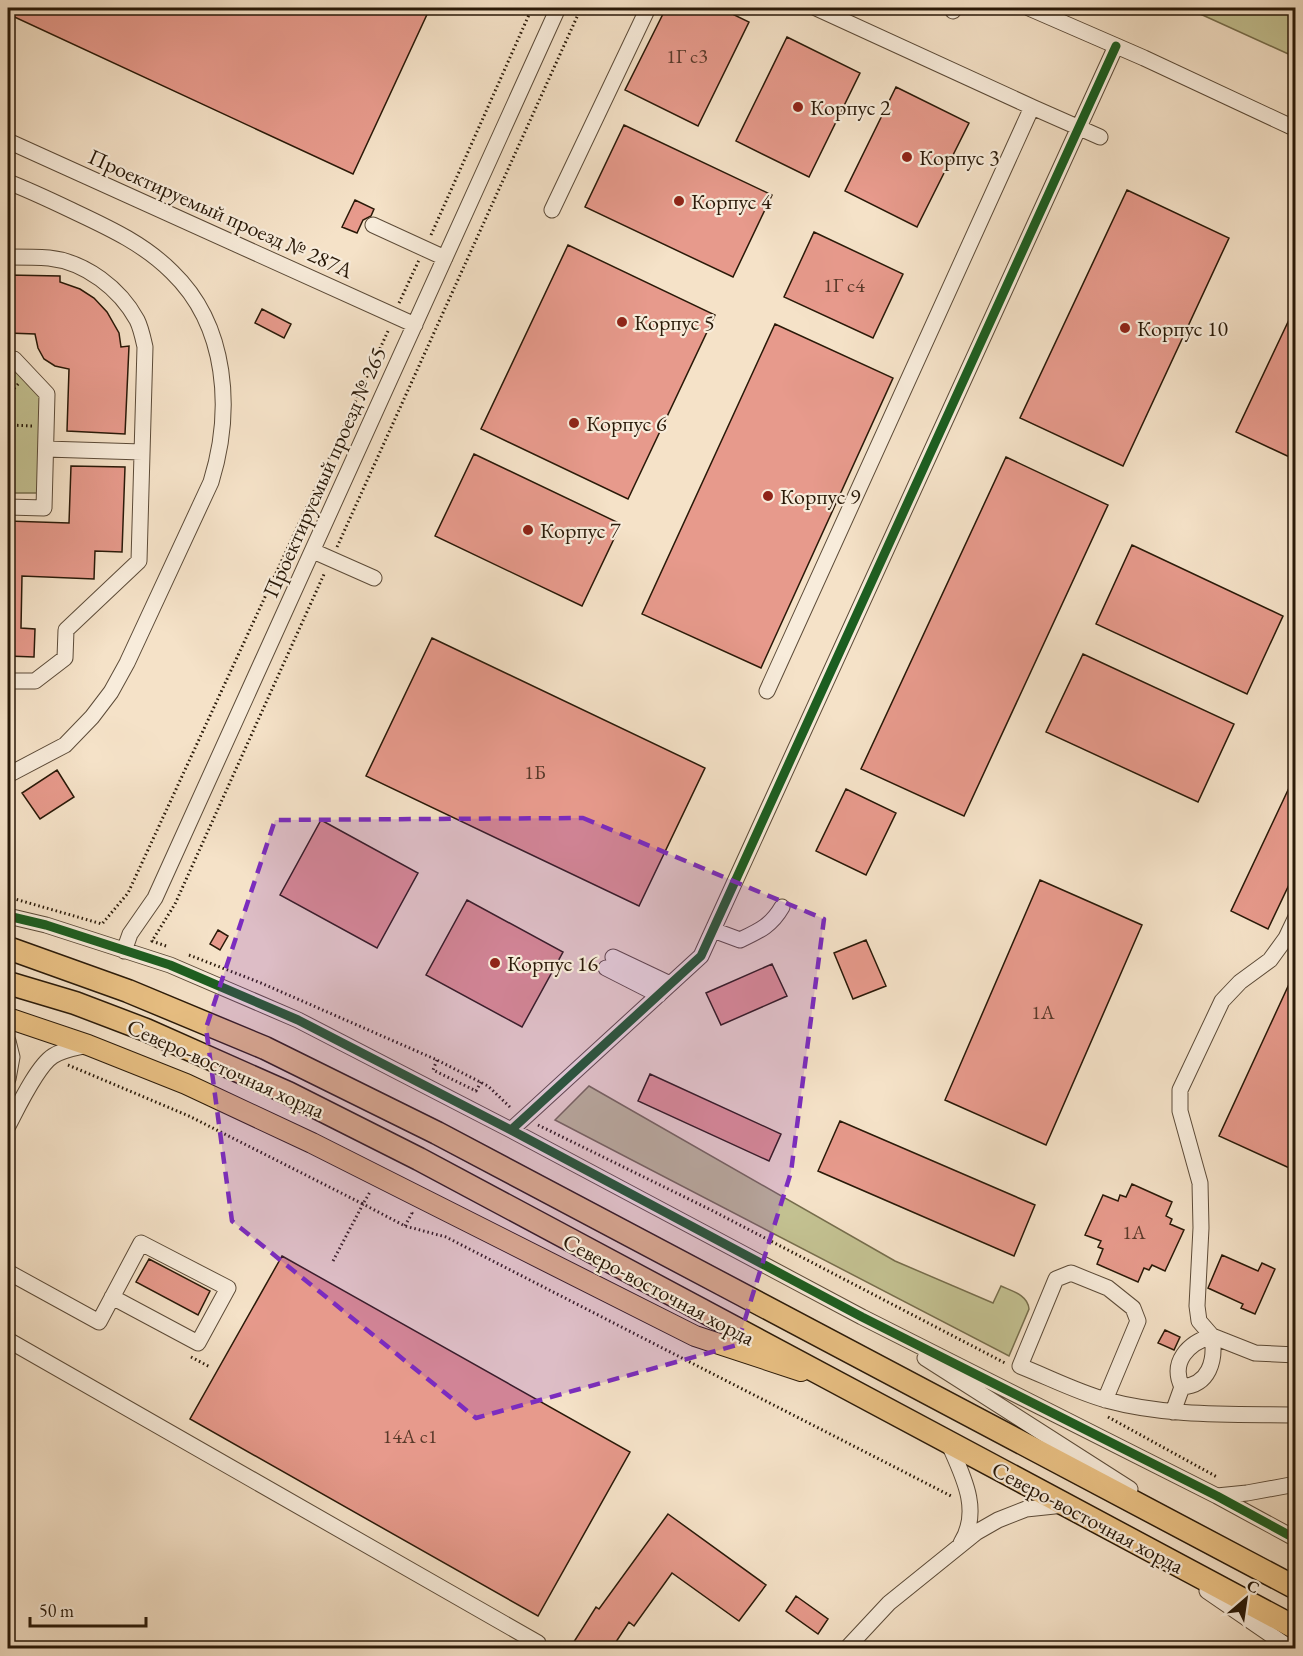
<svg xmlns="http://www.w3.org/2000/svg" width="1303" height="1656" viewBox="0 0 1303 1656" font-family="'EB Garamond',serif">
<rect width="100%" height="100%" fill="#f5e2c8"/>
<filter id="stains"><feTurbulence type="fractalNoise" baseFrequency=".00333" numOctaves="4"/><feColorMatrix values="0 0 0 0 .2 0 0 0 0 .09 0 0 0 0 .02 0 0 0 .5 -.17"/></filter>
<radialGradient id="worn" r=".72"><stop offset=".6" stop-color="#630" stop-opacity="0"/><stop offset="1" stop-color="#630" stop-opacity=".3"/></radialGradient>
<path fill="#c3c191" stroke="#766d4c" stroke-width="1.5" d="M1187 8H1295V57Z
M8 363 13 364 43 399 40 493H8Z
M589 1086 895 1261 993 1303 1001 1286C1012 1291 1028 1295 1029 1309L1009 1356 555 1120Z"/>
<path fill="#e79a8c" stroke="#291908" stroke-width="1.5" d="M8 8H430L353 174 8 14Z
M666 8H720L749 22 698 126 625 90Z
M787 37 860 73 809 177 736 141Z
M896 87 969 123 917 227 845 191Z
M624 125 772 195 733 277 585 207Z
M1127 190 1229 238 1123 466 1020 418Z
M355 200 374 209 371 216 363 220 357 233 342 227Z
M814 232 903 274 873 338 784 297Z
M568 245 715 315 628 499 481 429Z
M8 275 60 276V282L80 289 94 298 107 312 119 333 121 347 129 346 125 434 67 431 69 369 55 366 44 359 38 348 35 334 8 333Z
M1296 305V460L1236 432Z
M262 309 291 324 284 338 255 323Z
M775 324 893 378 761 668 642 614Z
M474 454 621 524 582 606 435 536Z
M1006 457 1108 505 964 816 861 769Z
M71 466 125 467 122 552 95 551 94 579 22 576 21 628 35 629 34 657 8 656V521L69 523Z
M1132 545 1283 616 1247 694 1096 624Z
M432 638 705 768 639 906 366 776Z
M1083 654 1234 724 1198 802 1046 732Z
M57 770 74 797 40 819 22 793Z
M1296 773V870L1268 929 1231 911Z
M846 789 896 813 866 875 816 851Z
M321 820 418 873 377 948 280 895Z
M1040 880 1142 925 1046 1145 945 1100Z
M467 900 563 952 522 1027 426 975Z
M218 930 228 936 220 950 210 944Z
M866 940 886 986 853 999 834 953Z
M772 964 787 996 721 1025 706 993Z
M1296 969V1171L1219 1136Z
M650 1074 781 1134 769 1161 638 1101Z
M840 1121 1035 1205 1014 1256 818 1171Z
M1132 1184 1172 1202 1166 1216 1172 1219 1170 1224 1184 1230 1165 1271 1152 1265 1149 1270 1144 1268 1138 1282 1097 1264 1103 1249 1098 1247 1101 1241 1085 1235 1103 1195 1118 1201 1120 1195 1126 1197Z
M1222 1255 1258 1271 1262 1263 1275 1269 1255 1314 1241 1308 1243 1304 1208 1288Z
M282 1256 630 1452 538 1616 190 1419Z
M149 1259 210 1291 198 1315 136 1282Z
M1165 1330 1180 1337 1174 1350 1158 1343Z
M668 1514 766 1585 739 1621 672 1573 634 1626 629 1622 612 1648H570L596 1607 599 1609Z
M796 1596 828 1619 818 1634 786 1611Z"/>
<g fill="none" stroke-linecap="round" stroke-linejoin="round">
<defs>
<path id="minor" d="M1029 8 1144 58 1296 129
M953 11 955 8
M1032 107 1100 137
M8 141 415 325
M8 182C29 190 50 200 71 210 107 227 143 243 172 272 228 326 233 411 211 482L127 663 111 692 92 717 65 745 8 775
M552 210 648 8
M373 225 445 258
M8 257C21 257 36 257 49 258 86 262 120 289 137 320 141 328 143 338 145 347L139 561 66 630 65 658 35 681H8
M8 359H14L47 394 44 508 8 507
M46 449 142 452
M313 551 374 578
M767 691 1032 107 816 8
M8 916 46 925 170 965 298 1020 511 1130 862 1317 1217 1496 1296 1539
M713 930 740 940C759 931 771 926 782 907
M124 951 130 934 155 898 558 8
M613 957 670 984
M606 968 659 995
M8 1041 12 1057 8 1079
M8 1126C17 1109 37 1066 53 1056 64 1049 76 1048 88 1045
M511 1130 701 956 1116 46
M8 1272 99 1322 141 1243 228 1288 198 1343 112 1297
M1212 1336 1255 1353 1296 1355
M8 1340 538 1643
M925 1358 1130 1489
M1182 1387C1209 1385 1216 1361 1212 1336
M1105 1400 1138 1321 1133 1308 1108 1288 1071 1273 1056 1279 1020 1366C1048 1377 1077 1392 1106 1400 1168 1417 1232 1414 1296 1415
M1173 1412 1182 1387C1170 1362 1188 1343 1212 1336L1199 1321 1197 1306 1201 1228 1200 1183 1180 1111V1090L1222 1001 1240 982 1270 960 1286 938 1296 917
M948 1442C962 1474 982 1510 961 1543
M1217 1496 1247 1493 1296 1484
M1207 1591 1290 1648
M847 1648 889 1603 977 1532 998 1520 1026 1509 1064 1505"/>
<path id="major" d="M8 1018 88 1045 186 1084 312 1143 695 1336 801 1371"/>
<path id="highway" d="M8 948 128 991 265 1048 437 1133 1296 1588
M8 983 75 1003 146 1030 288 1093 419 1159 1296 1628"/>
</defs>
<use href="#minor" stroke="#5c4b38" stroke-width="17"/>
<use href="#major" stroke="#291908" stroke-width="22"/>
<use href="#highway" stroke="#291908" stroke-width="25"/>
<path stroke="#291908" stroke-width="3" stroke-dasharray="1.5 3" stroke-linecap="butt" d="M431 235 532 8
M399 303 419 260
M8 395 19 383
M8 425 33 426
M337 547 581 8
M8 897 102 924 128 893 389 329
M166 946 152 941 175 904 325 572
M189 955 261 983 437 1060 488 1086 512 1109
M437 1060 433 1070 476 1091 481 1082
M68 1065 189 1116 363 1204 370 1192
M538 1125 713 1211 1007 1364
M405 1226 412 1213 411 1212
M333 1261 363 1204 405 1226 446 1237 953 1497
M191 1357 210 1367
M1108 1417 1217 1477"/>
<use href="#minor" stroke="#f8ecdb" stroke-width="15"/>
<use href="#major" stroke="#eac184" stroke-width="20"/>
<use href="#highway" stroke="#eac184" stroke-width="22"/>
<defs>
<path id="cycleway" d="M8 916 46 925 170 965 298 1020 511 1130 862 1317 1217 1496 1296 1539
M511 1130 701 956 1116 46"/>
</defs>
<use href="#cycleway" stroke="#f8ecdb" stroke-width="13"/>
<use href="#cycleway" stroke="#1b5e20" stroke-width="9"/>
</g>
<path fill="#7b2cbf" fill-opacity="0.2" stroke="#7b2cbf" stroke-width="4.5" stroke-dasharray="12 8" stroke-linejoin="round" d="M583 818 824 919 791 1172 737 1345 476 1418 232 1221 206 1028 275 820Z"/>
<g fill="#8f2418" stroke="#f8ecdb" stroke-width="2">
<circle cx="798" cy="107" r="6"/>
<circle cx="907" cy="157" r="6"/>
<circle cx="679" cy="201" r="6"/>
<circle cx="622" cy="322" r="6"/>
<circle cx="1125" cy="328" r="6"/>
<circle cx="574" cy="423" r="6"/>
<circle cx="768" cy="496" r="6"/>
<circle cx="528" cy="530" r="6"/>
<circle cx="495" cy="963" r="6"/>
</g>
<g text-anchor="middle" stroke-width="4.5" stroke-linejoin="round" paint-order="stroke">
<g font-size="20" fill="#583929">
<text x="687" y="63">1Г с3</text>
<text x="844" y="292">1Г с4</text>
<text x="535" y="779">1Б</text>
<text x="1043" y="1019">1А</text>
<text x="1134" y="1239">1А</text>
<text x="410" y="1443">14А с1</text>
</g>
<g font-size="22" fill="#291908" stroke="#f8ecdb" text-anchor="start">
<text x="810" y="115">Корпус 2</text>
<text x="919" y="165">Корпус 3</text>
<text x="691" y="209">Корпус 4</text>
<text x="634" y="330">Корпус 5</text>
<text x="1137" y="336">Корпус 10</text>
<text x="586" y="431">Корпус 6</text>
<text x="780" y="504">Корпус 9</text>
<text x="540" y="538">Корпус 7</text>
<text x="507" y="971">Корпус 16</text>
</g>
<g font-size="22" fill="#291908" stroke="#f8ecdb">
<text transform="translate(221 213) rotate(24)" y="8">Проектируемый проезд № 287А</text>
<text transform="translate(324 472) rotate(-66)" y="8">Проектируемый проезд № 265</text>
<text transform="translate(226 1068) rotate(24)" y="8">Северо-восточная хорда</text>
<text transform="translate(659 1289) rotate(28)" y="8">Северо-восточная хорда</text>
<text transform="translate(1088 1517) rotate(28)" y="8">Северо-восточная хорда</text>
</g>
</g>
<rect width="1303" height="1656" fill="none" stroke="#f5e2c8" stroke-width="30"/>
<rect x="9" y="9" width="1285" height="1638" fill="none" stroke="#291908" stroke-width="3"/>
<rect x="15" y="15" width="1273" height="1626" fill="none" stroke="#291908" stroke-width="1.5"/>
<g transform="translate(1246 1599) rotate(29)" stroke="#f8ecdb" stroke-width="4.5" paint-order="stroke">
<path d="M0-4.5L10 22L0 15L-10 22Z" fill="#291908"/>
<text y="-9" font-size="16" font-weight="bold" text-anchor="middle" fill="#291908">С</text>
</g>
<path d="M30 1617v9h116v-9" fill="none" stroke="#291908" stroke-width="3"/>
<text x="39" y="1617" font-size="18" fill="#291908" stroke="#f8ecdb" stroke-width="4.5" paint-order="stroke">50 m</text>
<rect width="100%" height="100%" filter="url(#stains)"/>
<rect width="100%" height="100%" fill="url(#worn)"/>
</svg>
